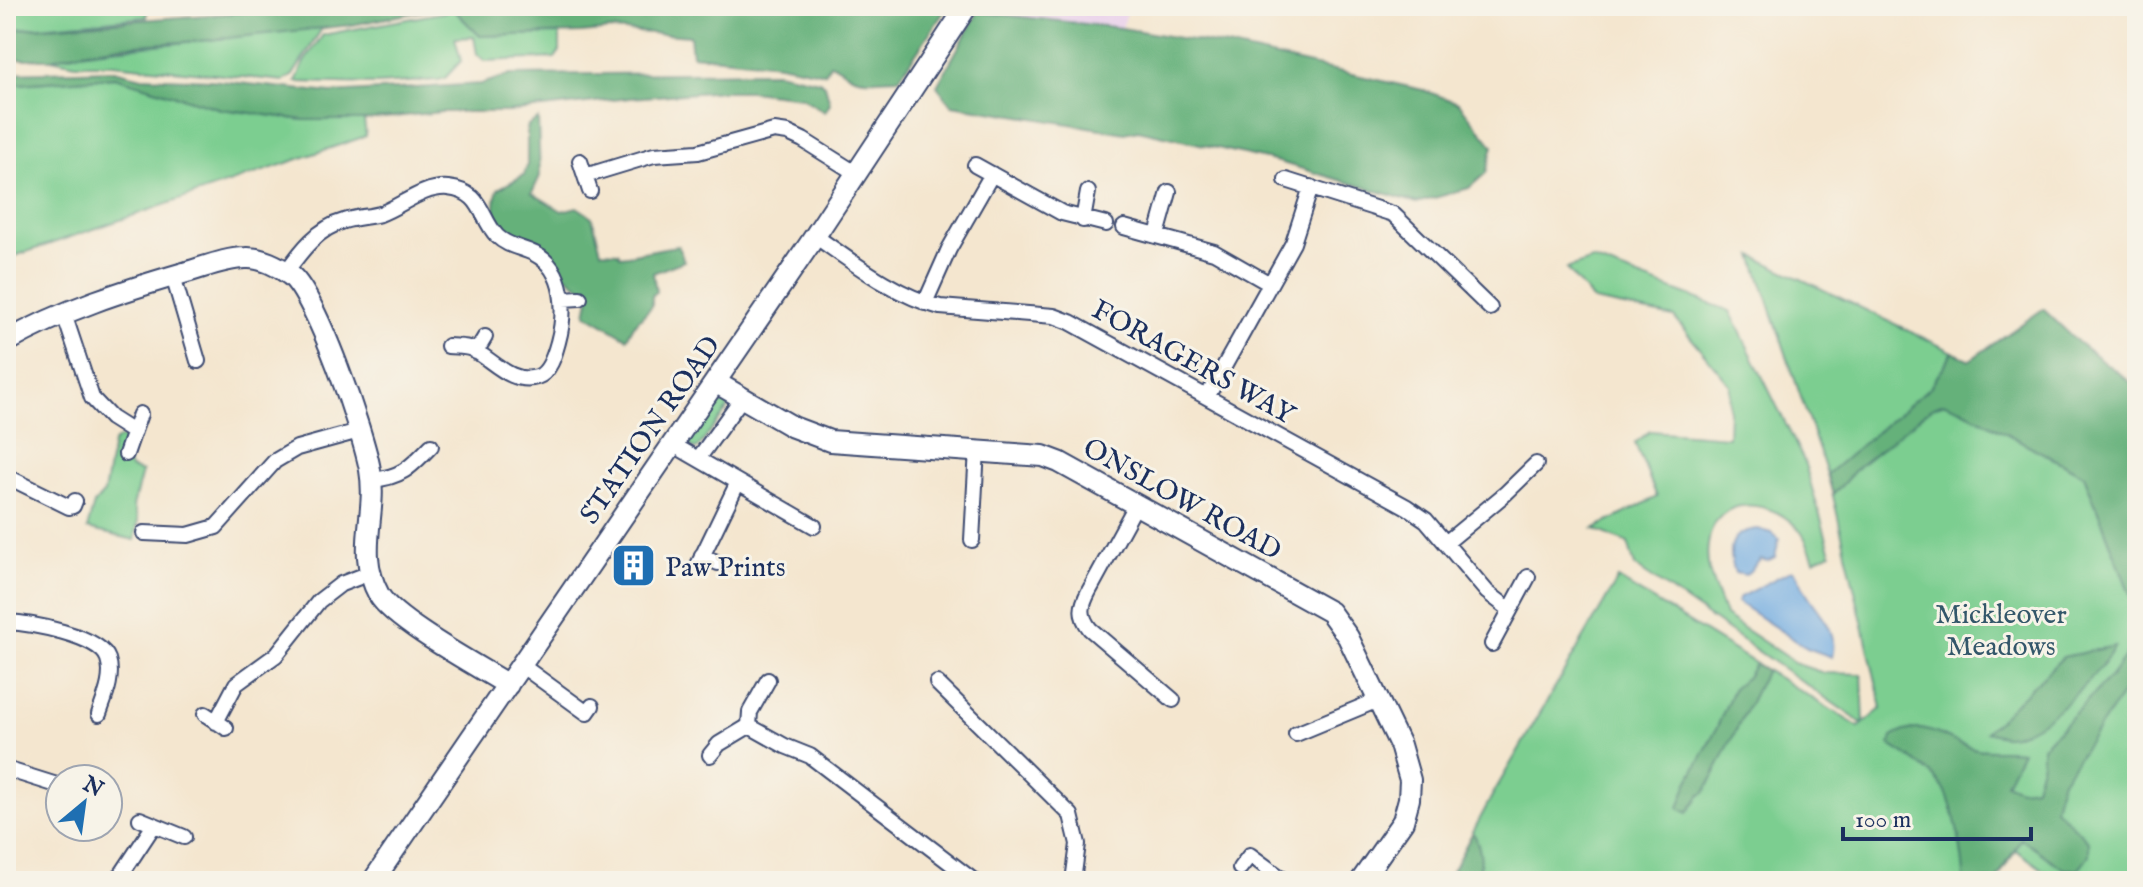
<svg xmlns="http://www.w3.org/2000/svg" width="2143" height="887" viewBox="0 0 2143 887" font-family="'IM FELL English',serif">
<rect width="100%" height="100%" fill="#f7f3e8"/>
<filter id="ink" filterUnits="userSpaceOnUse"><feTurbulence type="fractalNoise" baseFrequency=".0125" numOctaves="2"/><feDisplacementMap in="SourceGraphic" scale="16" xChannelSelector="R" yChannelSelector="G"/><feConvolveMatrix kernelMatrix="1 2 1 2 8 2 1 2 1" color-interpolation-filters="sRGB"/></filter>
<filter id="wash" filterUnits="userSpaceOnUse"><feTurbulence type="fractalNoise" baseFrequency=".006" numOctaves="4" result="noise"/><feDisplacementMap in="SourceGraphic" scale="32" xChannelSelector="R" yChannelSelector="G"/><feGaussianBlur stdDeviation="1.8" result="paint"/><feColorMatrix in="noise" values="0 0 0 0 0 0 0 0 0 0 0 0 0 0 0 0 0 1.4 0 .05"/><feComposite in="paint" operator="in"/></filter>
<g filter="url(#wash)">
<rect width="100%" height="100%" fill="#f4e6cf"/>
<path fill="#ead1ec" d="M982 6H1129L1122 28 978 12Z"/>
<path fill="#7cce90" stroke="#4c7e77" stroke-width="2" d="M6 6H147V17L6 30Z
M452 8 480 36 560 34V51L555 58 485 61 477 54 474 37 455 38 461 61 445 78 438 80 377 84 296 82 304 62 323 35 445 12Z
M326 27 321 30 293 75 284 81 113 64H76L51 59C100 47 148 47 197 41 240 37 283 29 326 27Z
M115 77 221 109 304 120H364L366 136 6 259V85Z
M1753 256 1953 352 1931 386 1961 409 2084 475 2134 603 2137 602V881H2059L2016 850 1996 881H1447L1493 794 1618 579 1859 727 1863 724 1635 566 1628 543 1594 529 1657 497 1635 443 1650 431 1728 437 1730 385 1674 317 1594 301 1566 269 1593 260 1730 311 1804 461 1831 553 1814 560C1810 551 1807 540 1801 532 1774 498 1714 491 1708 545 1704 571 1718 592 1725 616L1797 664 1824 673 1862 674 1864 723 1882 708 1830 483Z
M723 395 729 398 731 404 697 449 685 444 684 435 717 396Z
M119 438H126L122 452 130 468 142 472 133 506 138 521 135 540 87 529 94 504 104 493 113 443Z"/>
<path fill="#65b17a" stroke="#40706c" stroke-width="2" d="M255 6H306L312 9 348 6H948L899 78C885 78 865 82 852 76 842 71 844 68 830 64L825 73 779 64 692 55 690 36 612 30 581 33 480 36 452 8 443 7 352 25 199 41 121 46 81 52 51 59H6V30L248 12Z
M978 12 1122 28 1227 46 1423 90 1459 103 1493 146 1486 173 1469 188 1417 203 1279 162 1138 130 1125 133 952 105 937 86Z
M114 70 142 77 211 80 331 93 481 84 510 75 777 72 819 81 825 85 830 103 825 112 801 97 750 91H723L630 98 508 112H441L364 120H304L221 109 115 77 6 85V73Z
M538 119 540 176 532 193 562 211 577 207 592 217 601 251 618 252 620 256C640 254 658 248 678 246L684 261 653 273 656 292 652 296V306L634 325 627 338 586 314 590 294C584 287 577 285 570 279 556 269 549 252 533 244 526 240 515 240 509 235 494 224 492 205 498 189L524 175 527 165V130L528 125Z
M2043 309 2078 342 2137 387V602L2134 604 2084 475 1961 409 1945 403 1933 407 1859 466 1833 495 1827 474 1931 386 1953 352 1970 360Z
M2137 627V686L2131 682 2061 782 2055 808 2089 842V855L2078 870 2064 869 2021 839 1996 881H1964C1964 859 1955 808 1944 789 1933 771 1908 756 1890 745L1892 737C1926 716 1944 742 1977 749 1992 751 2007 749 2022 751L2006 783 2019 789 2035 787 2042 761V747L2112 675 2127 654Z
M2115 646C2098 675 2050 724 2017 734 2007 738 1997 735 1986 732L2063 657Z
M1755 664 1766 670 1705 793 1700 795 1687 813 1679 808 1688 782 1715 732 1733 689 1747 677Z
M1473 832C1481 849 1484 863 1476 881H1447Z"/>
<path fill="#71abe1" stroke="#466da0" stroke-width="2" d="M1758 529 1772 533 1779 539 1775 557 1767 561 1761 559 1746 575 1735 573C1727 548 1729 532 1758 529Z
M1792 570C1801 576 1800 584 1806 592 1819 614 1839 629 1832 657L1807 648 1737 602 1740 597Z"/>
</g>
<g filter="url(#ink)">
<g fill="none" stroke-linecap="round" stroke-linejoin="round">
<defs>
<path id="street" d="M580 161 590 191
M975 165 1062 213 1106 224
M585 176 654 155 698 152 774 131 788 133 803 140 857 174
M1286 180 1393 214 1490 308
M1083 220 1088 192
M1124 227 1214 252 1270 284
M1157 235 1169 192
M815 236C854 263 894 295 940 307L1054 316 1070 322 1407 507 1426 520 1487 592 1509 609
M286 272C301 251 318 228 344 221 356 217 368 217 380 214 402 206 423 186 448 188 483 192 479 216 497 236 508 247 522 247 535 254 566 270 566 313 558 342 555 353 550 373 537 377 511 385 492 359 472 349 465 346 456 347 448 346
M173 276 198 361
M563 299 580 298
M925 303 949 249 992 174
M64 314 92 398 111 418 133 432
M476 352 485 337
M1207 397 1293 243 1311 187
M672 444 814 526
M126 454 140 414
M698 459 742 398
M6 476 69 507 73 506 75 501
M371 480C401 478 411 467 431 446
M1136 505 1089 591C1081 606 1079 615 1090 629L1173 700
M144 533 188 535 216 527 275 461 297 448 359 431
M972 540 977 449
M1447 542 1505 494 1536 464
M702 555 718 563
M698 565 738 482
M6 622C29 623 100 635 108 659 114 677 105 697 99 714
M1492 644 1528 577
M521 665 587 713 592 706
M937 683 1071 815 1078 844 1073 881
M205 714 226 728
M216 722 236 684 276 655 319 601 341 584 370 573
M749 726 785 746 810 756 974 881
M1296 734 1378 700
M710 755 719 744 749 726 750 712 768 680
M6 769 60 786
M140 819 184 837
M1240 868 1250 855 1285 881
M117 881 154 825"/>
<path id="secondary" d="M6 342C62 310 125 290 187 272 205 267 226 258 246 258 260 257 279 266 290 275 316 294 364 435 370 470 378 515 355 551 379 595 394 621 479 667 508 685
M715 382 793 427 830 441 1043 456 1059 462 1330 612 1348 637 1400 745 1410 780 1409 799 1403 821 1361 881
M373 881 809 245 967 6"/>
</defs>
<use href="#street" stroke="#3c4a6f" stroke-width="18"/>
<use href="#secondary" stroke="#3c4a6f" stroke-width="24"/>
<use href="#street" stroke="#fff" stroke-width="14"/>
<use href="#secondary" stroke="#fff" stroke-width="20"/>
</g>
</g>
<defs>
<symbol id="building-square" viewBox="-11 -11 22 22"><rect x="-9" y="-9" width="18" height="18" rx="4" fill="#1f6fb2" stroke="#f7f3e8"/><path d="M-4-6H4V6H1V3H-1V6H-4ZM-2.5-4.3h1.7v1.8h-1.7ZM.8-4.3h1.7v1.8H.8ZM-2.5-1h1.7V.8h-1.7ZM.8-1h1.7V.8H.8Z" fill="#fff"/></symbol>
</defs>
<g fill-rule="evenodd">
<use href="#building-square" x="608" y="540" width="51" height="51"/>
</g>
<g text-anchor="middle" stroke-width="6" stroke-linejoin="round" paint-order="stroke">
<g font-size="28" fill="#1b2f5e" stroke="#f7f3e8">
<text transform="translate(1194 361) rotate(29)" y="10">FORAGERS WAY</text>
<text transform="translate(649 429) rotate(-55)" y="10">STATION ROAD</text>
<text transform="translate(1183 498) rotate(29)" y="10">ONSLOW ROAD</text>
</g>
<g font-size="28" fill="#1b2f5e" stroke="#f7f3e8" text-anchor="start">
<text x="665" y="576">Paw Prints</text>
</g>
<g font-size="28" fill="#33576a" stroke="#f7f3e8">
<text x="2001" y="623">Mickleover<tspan x="2001" dy="32">Meadows</tspan></text>
</g>
</g>
<rect width="2143" height="887" fill="none" stroke="#f7f3e8" stroke-width="32"/>
<g transform="translate(84 803) rotate(29)"><circle r="38" fill="#f7f3e8" stroke="#9fa5b1" stroke-width="2"/>
<path d="M0-6L14 30L0 20L-14 30Z" fill="#1f6fb2"/>
<text y="-12" font-size="22" font-weight="bold" text-anchor="middle" fill="#1b2f5e">N</text>
</g>
<path d="M1843 827v12h188v-12" fill="none" stroke="#1b2f5e" stroke-width="4"/>
<text x="1855" y="827" font-size="24" fill="#1b2f5e" stroke="#f7f3e8" stroke-width="6" paint-order="stroke">100 m</text>
</svg>
